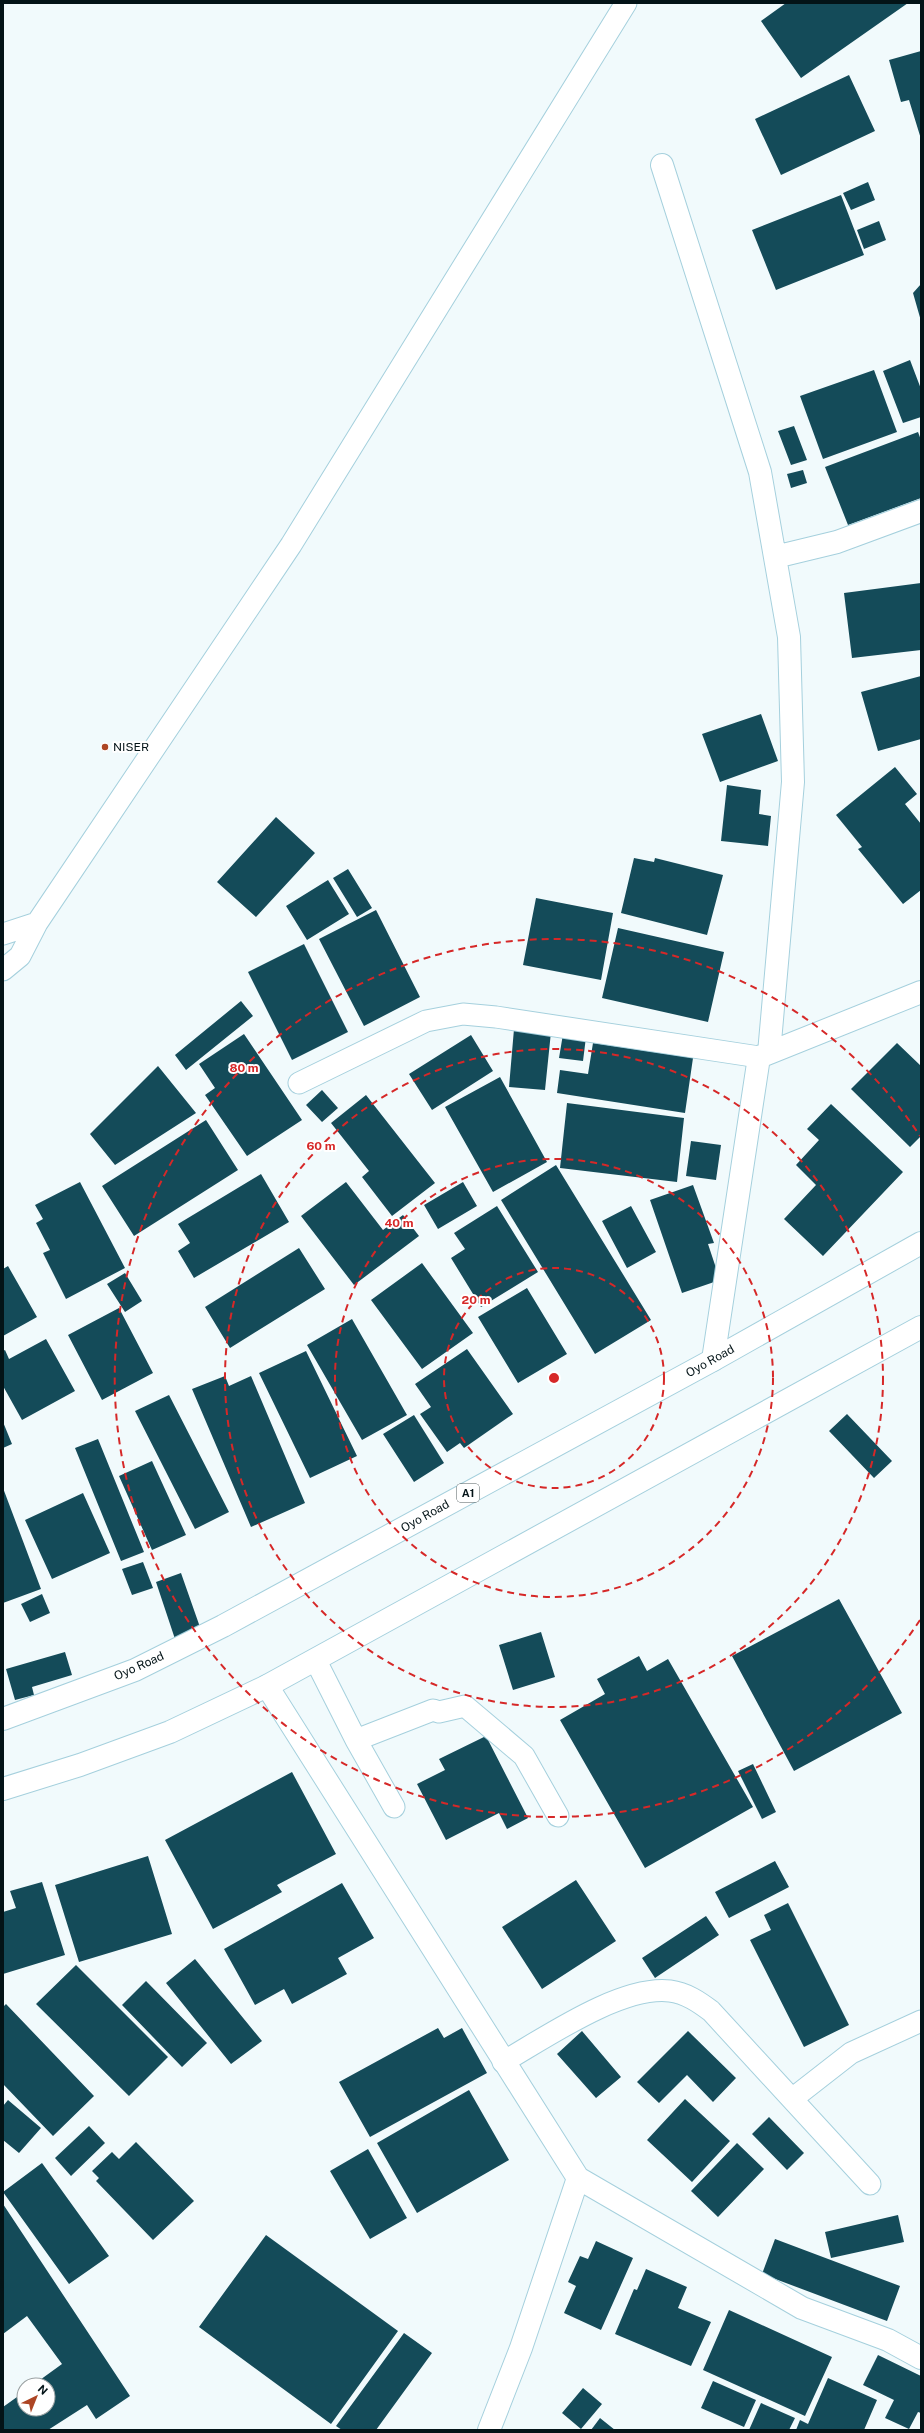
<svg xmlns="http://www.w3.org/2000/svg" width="924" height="2433" viewBox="0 0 924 2433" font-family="'Public Sans',sans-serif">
<rect width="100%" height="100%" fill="#f1fafc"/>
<path fill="#144b59" d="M786 3H908L801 78 761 21Z
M921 51V139L909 100 901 102 889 60Z
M849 75 875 131 781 175 755 119Z
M868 182 875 200 851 210 843 193Z
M841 195 864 255 776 290 752 230Z
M879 221 886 240 864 249 857 230Z
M921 284V321L913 293Z
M910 360 921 389V417L903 423 883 371Z
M874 370 897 432 823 459 800 396Z
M794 426 807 460 791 465 778 431Z
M918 432 921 440V498L848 525 825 467Z
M803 470 807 483 791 488 787 474Z
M921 583V650L852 658 844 593Z
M921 676V739L878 751 861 692Z
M761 714 778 761 720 782 702 734Z
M895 767 917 794 905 804 921 824V890L903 904 858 849 862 847 836 815Z
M727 785 761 790 759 814 771 816 768 846 721 841Z
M276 817 315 853 256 917 217 882Z
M634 858 654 862 655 858 723 875 707 935 621 913Z
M348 869 372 908 357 917 333 878Z
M328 880 349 914 307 940 286 906Z
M536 898 613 913 601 980 523 965Z
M376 910 420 997 364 1026 319 939Z
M618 928 724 952 708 1022 602 998Z
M304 944 348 1032 292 1060 248 972Z
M241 1001 253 1016 186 1070 175 1055Z
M514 1029 551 1032 545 1090 509 1087Z
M244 1034 302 1120 247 1156 205 1095 215 1088 199 1064Z
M563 1034 586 1037 583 1061 559 1058Z
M471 1035 493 1071 432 1110 409 1074Z
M593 1043 693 1058 685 1113 557 1093 560 1070 588 1074Z
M897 1043 921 1066V1136L910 1147 851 1089Z
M158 1066 196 1113 115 1165 90 1134Z
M500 1077 547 1162 493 1192 445 1107Z
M322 1090 338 1108 322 1122 306 1105Z
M366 1095 435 1183 392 1216 362 1177 369 1171 331 1123Z
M567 1103 684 1118 677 1182 560 1168Z
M831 1104 903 1172 823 1256 784 1219 816 1185 796 1165 819 1140 807 1129Z
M206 1120 238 1170 134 1236 102 1186Z
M691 1141 721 1145 716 1180 686 1176Z
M556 1165 651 1320 595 1354 501 1200Z
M261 1174 289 1222 194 1278 178 1251 190 1243 178 1224Z
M80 1182 125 1268 66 1299 43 1253 50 1250 36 1223 43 1219 35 1205Z
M346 1182 383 1230 403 1215 419 1236 354 1285 301 1216Z
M463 1182 477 1206 438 1229 424 1205Z
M693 1185 714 1243 708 1244 720 1280 682 1293 650 1200Z
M497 1206 538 1272 481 1307 451 1258 465 1249 454 1233Z
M631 1206 656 1252 627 1268 602 1221Z
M299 1248 325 1289 230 1348 205 1307Z
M422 1263 473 1333 422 1369 371 1300Z
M8 1266 37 1317 3 1336V1269Z
M125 1273 142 1301 125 1312 107 1284Z
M527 1288 567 1354 518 1383 478 1317Z
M119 1308 153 1373 102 1400 68 1335Z
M352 1319 407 1415 362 1440 307 1345Z
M46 1339 75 1391 22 1420 3 1386V1351L5 1350 9 1359Z
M467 1349 513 1414 464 1448 460 1443 447 1452 420 1414 431 1407 415 1384Z
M306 1351 357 1456 310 1478 259 1373Z
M225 1376 229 1386 251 1376 305 1503 251 1527 192 1389Z
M169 1395 229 1512 195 1529 135 1411Z
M847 1414 892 1461 874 1478 829 1431Z
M414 1415 444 1463 414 1482 383 1434Z
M3 1422 12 1444 3 1448Z
M98 1439 144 1552 121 1561 75 1448Z
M152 1461 186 1535 152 1550 119 1476Z
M3 1488 41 1589 3 1603Z
M83 1493 110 1553 52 1579 25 1520Z
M143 1562 153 1588 132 1595 122 1569Z
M181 1573 201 1630 175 1639 156 1582Z
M42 1594 50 1613 30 1622 21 1604Z
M839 1599 902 1713 794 1771 732 1656Z
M541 1632 555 1677 513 1690 499 1645Z
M65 1652 72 1675 32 1687 34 1695 15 1700 6 1669Z
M639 1656 647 1671 668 1659 753 1807 645 1868 560 1720 605 1694 597 1679Z
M486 1736 528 1818 507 1829 499 1813 446 1840 417 1784 445 1770 439 1759Z
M753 1764 776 1812 762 1819 738 1771Z
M292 1772 336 1854 277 1885 282 1892 213 1929 165 1840Z
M148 1856 172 1934 79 1962 55 1885Z
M775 1861 789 1887 729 1918 715 1892Z
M576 1880 616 1941 542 1989 502 1927Z
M42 1882 65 1955 3 1974V1912L16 1908 10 1891Z
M342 1883 374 1938 338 1958 347 1974 292 2004 284 1989 255 2005 224 1949Z
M788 1903 849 2025 804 2047 750 1940 771 1930 764 1915Z
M706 1916 719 1935 655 1978 642 1958Z
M195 1959 262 2041 231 2064 166 1983Z
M76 1965 168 2057 129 2096 36 2004Z
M146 1981 207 2043 182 2067 122 2005Z
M6 2004 94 2096 53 2136 3 2084V2007Z
M438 2028 444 2038 462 2028 487 2073 370 2137 339 2082Z
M582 2031 621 2077 596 2098 557 2054Z
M688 2031 736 2078 713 2102 687 2075 659 2103 637 2082Z
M469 2090 509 2160 417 2213 377 2143Z
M685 2099 730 2141 692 2182 647 2140Z
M8 2100 41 2128 19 2153 3 2140V2106Z
M769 2117 804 2153 787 2170 752 2134Z
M89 2126 105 2143 71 2176 55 2158Z
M136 2142 194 2201 153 2240 96 2181 99 2178 92 2171 112 2152 119 2159Z
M737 2143 764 2169 718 2217 691 2191Z
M368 2149 407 2218 370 2239 330 2171Z
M42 2163 109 2256 69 2284 3 2192Z
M3 2204 130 2396 96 2419 87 2405 48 2430H3V2407L24 2392V2409H48V2385H33L62 2364 27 2316 3 2334Z
M898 2215 904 2242 831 2258 825 2232Z
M266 2235 398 2331 331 2424 199 2327Z
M775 2239 900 2286 887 2321 762 2274Z
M596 2241 633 2258 601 2330 564 2313 576 2286 568 2282 580 2256 588 2259Z
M646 2269 687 2287 678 2308 711 2322 691 2366 615 2334 634 2289 637 2290Z
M729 2310 832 2357 805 2416 703 2370Z
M404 2333 432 2353 376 2430H342L336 2426Z
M878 2355 921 2376V2413L918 2412 909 2429 885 2418 894 2400 863 2385Z
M828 2378 877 2400 864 2430H796L800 2420 808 2424Z
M713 2381 756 2400 744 2427 701 2408Z
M583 2388 602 2404 581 2429 562 2413Z
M761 2403 795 2418 789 2430H749Z
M600 2418 615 2430H591Z"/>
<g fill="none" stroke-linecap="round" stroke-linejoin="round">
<defs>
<path id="lane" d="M3 934 37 923
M3 970 20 956 37 923 291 545 626 3
M299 1083 426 1021 463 1014 496 1017 759 1057
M316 1661 356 1740 394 1807
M356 1740 433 1710 439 1712 465 1706 524 1756 558 1816
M503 2062C545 2038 621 1985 670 1991 686 1993 699 2002 711 2011L870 2184
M792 2099 851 2053 921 2021"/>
<path id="street" d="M662 165 760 472 789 637 793 782 769 1053 759 1057 713 1360
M775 557 837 542 921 511
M769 1053 921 992
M267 1686 578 2178 521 2348 489 2430
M578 2178 802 2308 888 2340 921 2358"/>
<path id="highway" d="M3 1719 135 1670 223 1626 713 1360 921 1243
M3 1789 80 1765 170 1732 267 1686 921 1327"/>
</defs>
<use href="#lane" stroke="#a5d0dd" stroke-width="23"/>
<use href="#street" stroke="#a5d0dd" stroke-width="24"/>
<use href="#highway" stroke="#a5d0dd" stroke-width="24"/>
<use href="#lane" stroke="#fff" stroke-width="21"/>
<use href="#street" stroke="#fff" stroke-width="22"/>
<use href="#highway" stroke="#fff" stroke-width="22"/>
</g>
<g fill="none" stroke="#d62828" stroke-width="2" stroke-dasharray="7 5">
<circle cx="554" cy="1378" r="110"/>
<circle cx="554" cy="1378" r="219"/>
<circle cx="554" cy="1378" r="329"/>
<path d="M920 1620A439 439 0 1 1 920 1136"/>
</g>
<circle fill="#ad4524" stroke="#fff" stroke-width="1.5" cx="105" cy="747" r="4"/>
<g text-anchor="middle" stroke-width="4" stroke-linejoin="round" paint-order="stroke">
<rect fill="#fff" stroke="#4f5a5d" stroke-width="1" x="457" y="1484" width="22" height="18" rx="3"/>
<g font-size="11" font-weight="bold" fill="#031317">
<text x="468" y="1497">A1</text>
</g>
<g font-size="12" fill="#031317" stroke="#fff" text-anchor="start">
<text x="113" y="751">NISER</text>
</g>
<g font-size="12" fill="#031317" stroke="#fff">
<text transform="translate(710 1361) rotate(-29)" y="4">Oyo Road</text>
<text transform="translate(425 1516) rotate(-29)" y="4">Oyo Road</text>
<text transform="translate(139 1666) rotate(-24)" y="4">Oyo Road</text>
</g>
</g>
<circle cx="554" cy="1378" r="6" fill="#d62828" stroke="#fff" stroke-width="2"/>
<g font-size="12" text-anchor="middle" font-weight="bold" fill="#d62828" stroke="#fff" stroke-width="4" stroke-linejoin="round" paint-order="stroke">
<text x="244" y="1072">80 m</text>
<text x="321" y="1150">60 m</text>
<text x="399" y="1227">40 m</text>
<text x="476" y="1304">20 m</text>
</g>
<rect width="924" height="2433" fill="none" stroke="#031317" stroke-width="8"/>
<g transform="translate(36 2397) rotate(43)"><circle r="19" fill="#ffffff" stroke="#9aa1a2"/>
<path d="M0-3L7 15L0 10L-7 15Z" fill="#ad4524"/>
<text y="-6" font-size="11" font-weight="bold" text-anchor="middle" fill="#031317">N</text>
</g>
</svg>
